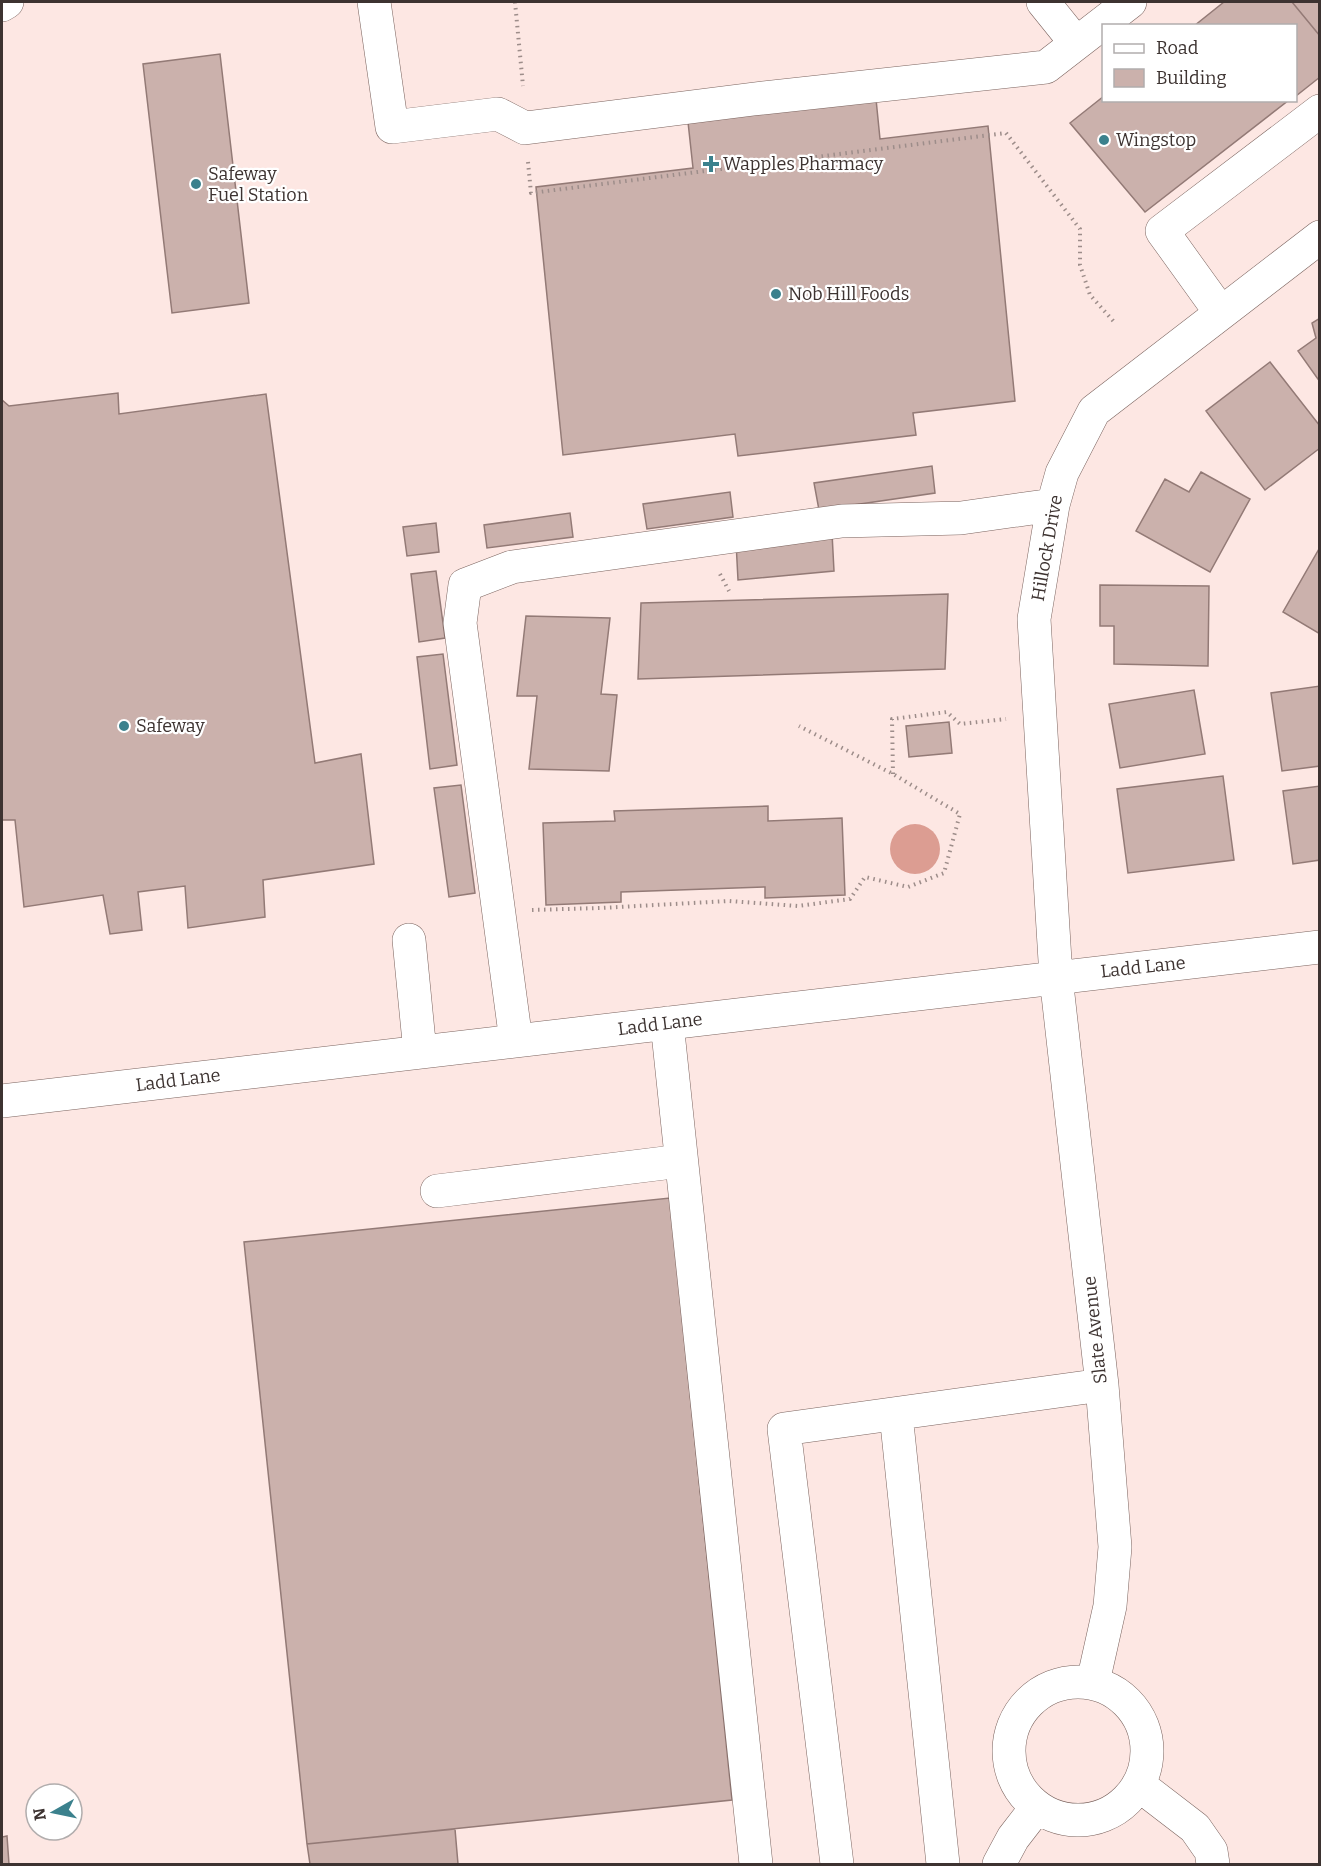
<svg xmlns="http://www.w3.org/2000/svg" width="1321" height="1866" viewBox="0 0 1321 1866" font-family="Bitter,serif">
<rect width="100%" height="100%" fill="#fde7e3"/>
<path fill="#dc9d92" d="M890 849a25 25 0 1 1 50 0a25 25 0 1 1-50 0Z"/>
<path fill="#cbb1ac" stroke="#937a76" stroke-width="1.5" d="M1224 2H1292L1320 36V77L1296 96V26H1194Z
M1292 2H1320V36Z
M220 54 249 303 172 313 143 64Z
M1104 96V100H1289L1145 212 1070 123Z
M876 99 880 139 988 126 1015 401 913 413 916 435 738 456 735 434 563 455 536 187 693 168 688 122Z
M1320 318V382L1298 351 1316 338 1312 323Z
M1270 362 1320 426V448L1265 490 1206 411Z
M118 393 119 414 266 394 315 763 361 754 374 864 263 880 265 917 188 928 185 886 138 892 142 930 110 934 103 895 24 907 15 820H2V400L9 406Z
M932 466 935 493 819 510 814 483Z
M1201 472 1250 499 1210 572 1136 531 1165 479 1189 492Z
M730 492 733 517 647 529 643 504Z
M570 513 573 537 487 548 484 525Z
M436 523 439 552 407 556 403 527Z
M832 533 834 571 738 580 736 542Z
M1319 549 1320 550V634L1283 612Z
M436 571 445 638 419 642 411 574Z
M1100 585 1209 586 1208 666 1114 664V626H1100Z
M948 594 945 669 638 679 641 603Z
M526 616 610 618 601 694 617 695 609 771 529 769 537 696H517Z
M443 654 457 765 430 769 417 657Z
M1320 686V766L1282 771 1271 693Z
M1194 690 1205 754 1120 768 1109 704Z
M949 722 952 753 909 757 906 726Z
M1223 776 1234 860 1128 873 1117 789Z
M461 785 475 893 449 897 434 788Z
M1320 786V860L1293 864 1283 791Z
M768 806V821L842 818 845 895 765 898V887L621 892V902L546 905 543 823 615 821 614 811Z
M670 1198 732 1800 307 1844 244 1242Z
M455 1829 458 1864H310L307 1844Z
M7 1836 9 1864H2V1837Z"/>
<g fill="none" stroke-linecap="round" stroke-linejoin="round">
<defs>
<path id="minor" d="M374 2 392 127 498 114 525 128 754 99 1046 67 1130 2
M1043 2 1076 43
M1221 313 1162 231 1320 111
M409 940 420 1052
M667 1023 756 1864
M516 1041 460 623 465 585 512 567 842 521 961 518 1053 505
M2 1101 1320 947
M437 1191 681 1161
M896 1414 943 1864
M1093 1682 1110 1606 1115 1547 1102 1385 1056 977 1034 619 1053 505 1062 473 1094 411 1320 237
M1009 1751a69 69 0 1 1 138 0a69 69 0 1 1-138 0Z
M1139 1785 1195 1828 1211 1851 1213 1864
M837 1864 784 1429 1102 1385
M999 1864 1013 1838 1037 1807"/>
<path id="major" d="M2 5 7 2"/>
</defs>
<use href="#minor" stroke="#7b645f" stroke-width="34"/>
<use href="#major" stroke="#7b645f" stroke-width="34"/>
<path stroke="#9d8d8a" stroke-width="4" stroke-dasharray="1.5 4.5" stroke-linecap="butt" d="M515 2 523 86
M528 162 531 193 1006 133 1080 229V265L1090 295 1116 324
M720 574 729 591
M893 774 892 719 947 712 960 724 1006 719
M532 910 600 908 729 901 798 906 850 899 865 877 908 887 944 873 960 814 893 774 799 726"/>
<use href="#minor" stroke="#fff" stroke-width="33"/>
<use href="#major" stroke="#fff" stroke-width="33"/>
</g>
<g fill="#3b818d" stroke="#fff" stroke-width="2">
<circle cx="1104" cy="140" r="6"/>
<path d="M708 155h6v6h6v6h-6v6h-6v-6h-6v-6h6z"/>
<circle cx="196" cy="184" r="6"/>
<circle cx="776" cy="294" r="6"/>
<circle cx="124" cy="726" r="6"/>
</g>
<g text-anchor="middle" stroke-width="4.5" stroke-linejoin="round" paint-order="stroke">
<g font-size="18" fill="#3d3331" stroke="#fff" text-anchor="start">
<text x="1116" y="146">Wingstop</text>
<text x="723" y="170">Wapples Pharmacy</text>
<text x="208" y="180">Safeway<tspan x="208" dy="21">Fuel Station</tspan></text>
<text x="788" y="300">Nob Hill Foods</text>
<text x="136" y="732">Safeway</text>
</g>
<g font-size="18" fill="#3d3331" stroke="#fff">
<text transform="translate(1047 548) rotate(-80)" y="6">Hillock Drive</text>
<text transform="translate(1143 967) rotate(-6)" y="6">Ladd Lane</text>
<text transform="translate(660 1024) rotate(-7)" y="6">Ladd Lane</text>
<text transform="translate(178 1080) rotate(-7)" y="6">Ladd Lane</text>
<text transform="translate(1095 1330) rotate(-96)" y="6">Slate Avenue</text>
</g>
</g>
<rect width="1321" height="1866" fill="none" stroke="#3d3331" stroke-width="6"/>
<rect x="1102" y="24" width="195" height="78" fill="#ffffff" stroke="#b1adad" stroke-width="1.5"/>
<rect x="1114" y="44" width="30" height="9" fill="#ffffff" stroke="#b1adad" stroke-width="1.5"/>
<text x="1156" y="54" font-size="18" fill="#3d3331">Road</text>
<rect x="1114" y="69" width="30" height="18" fill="#cbb1ac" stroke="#b1adad" stroke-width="1.5"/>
<text x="1156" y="84" font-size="18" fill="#3d3331">Building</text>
<g transform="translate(54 1812) rotate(261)"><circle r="28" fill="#ffffff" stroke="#b1adad" stroke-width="1.5"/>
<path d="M0-4.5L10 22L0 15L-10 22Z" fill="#3b818d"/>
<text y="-9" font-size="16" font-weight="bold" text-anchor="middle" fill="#3d3331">N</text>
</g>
</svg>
